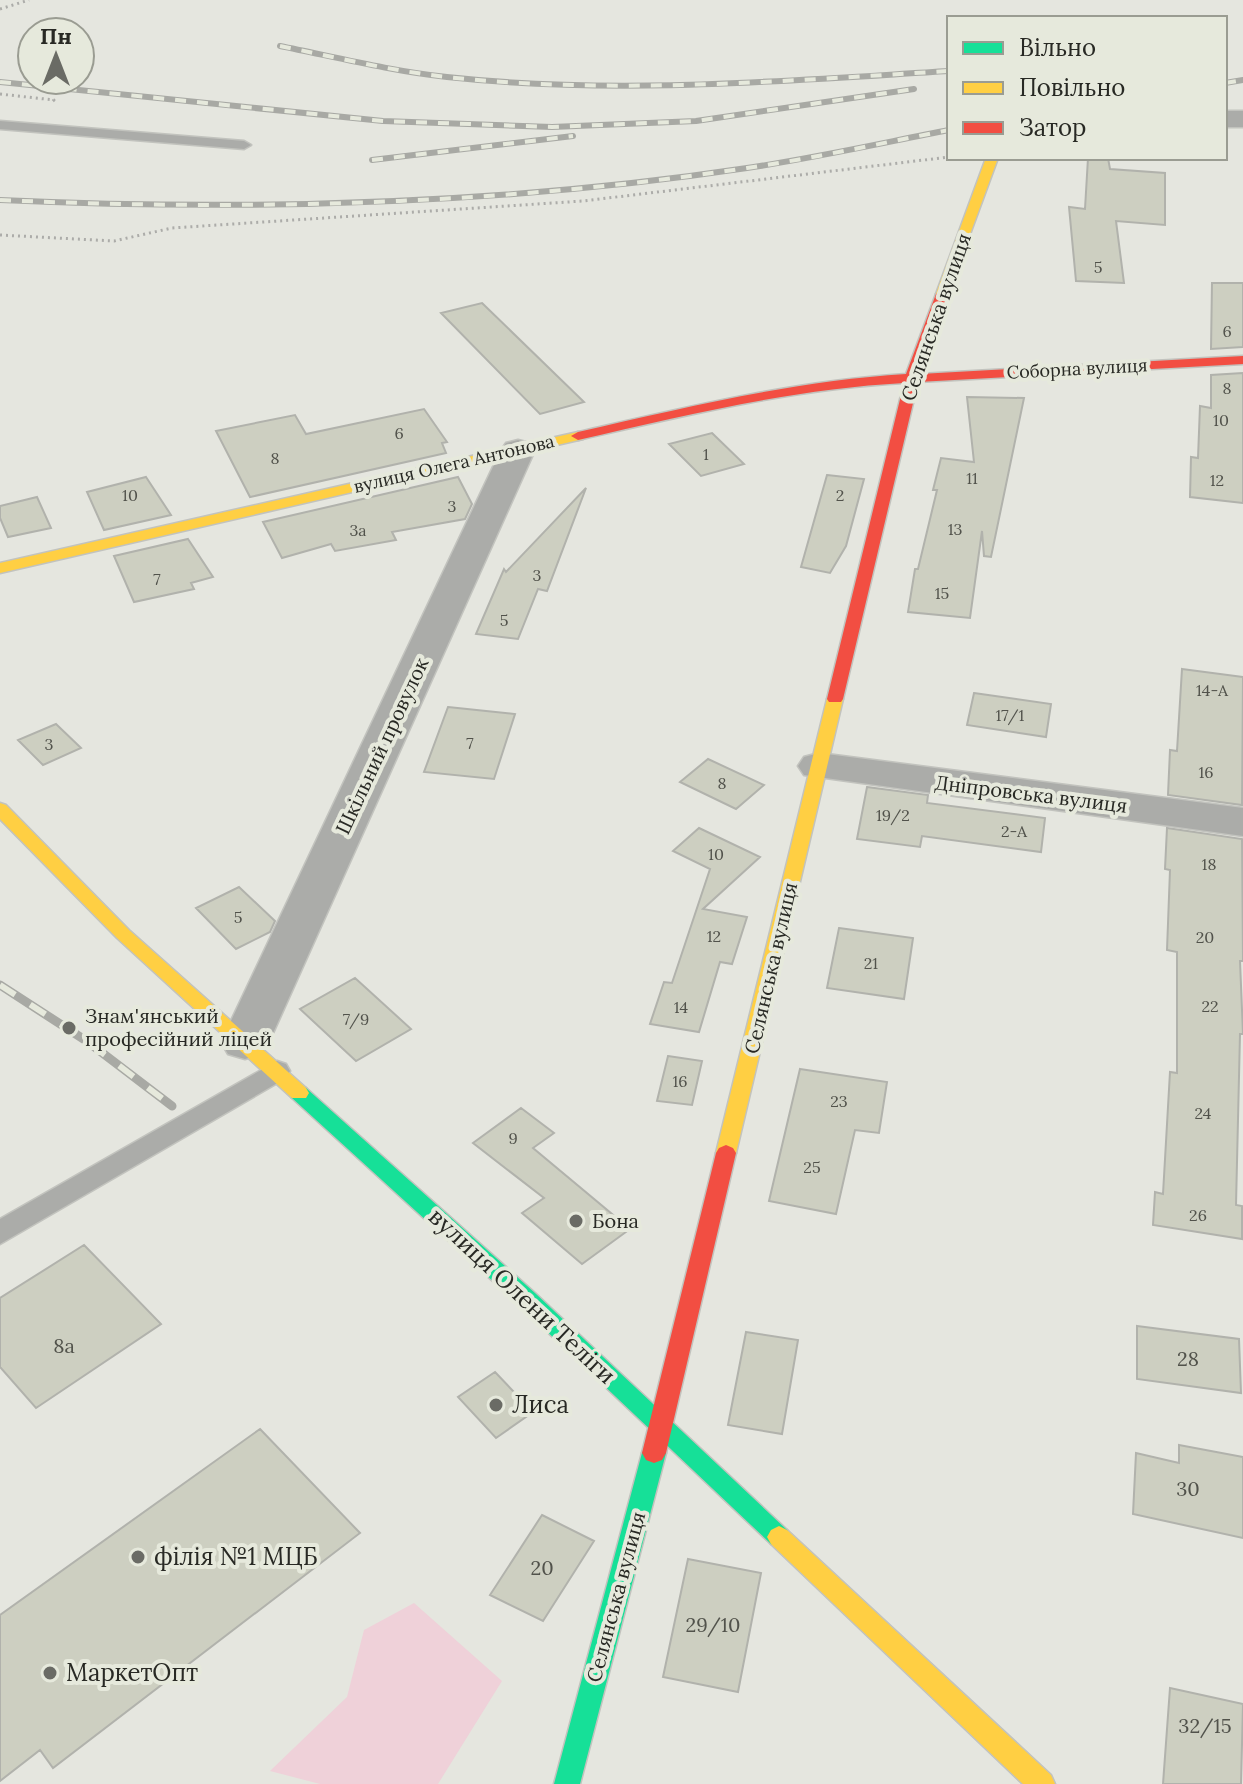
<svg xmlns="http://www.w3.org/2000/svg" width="1243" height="1784" viewBox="0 0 1243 1784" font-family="Lora,serif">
<rect width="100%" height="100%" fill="#e5e6df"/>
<path fill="#efd1d9" d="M414 1603 502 1681 438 1784H320L270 1771 347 1697 364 1630Z"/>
<path fill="#cdcfc1" stroke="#b1b2ac" stroke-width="2" d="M1088 158H1108L1110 169 1165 173V225L1116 221 1124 283 1076 281 1069 207 1085 209Z
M1212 283H1243V347L1211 349Z
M482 303 584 402 540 414 441 313Z
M1243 373V503L1190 497 1191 457 1198 458 1200 406 1211 408V375Z
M967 397 1024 398 991 557 984 556 982 531 970 618 908 612 915 569H918L937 490H933L941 458 974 462Z
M424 409 447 442 442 443 446 453 250 497 216 431 295 415 306 434Z
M712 433 744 464 701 476 669 444Z
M827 475 864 479 846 546 830 573 801 567Z
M146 477 171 515 104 530 87 492Z
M458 477 472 504 465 519 392 532 396 540 335 551 331 544 282 558 263 522Z
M586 488 547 591 538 589 518 639 476 634 504 569 506 572Z
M37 497 51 528 8 537 0 518V506Z
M188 539 213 577 191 583 194 589 134 602 114 556Z
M1182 669 1243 677 1242 805 1168 795 1170 750 1177 751Z
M974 693 1051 704 1046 737 967 725Z
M448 707 515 714 494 779 424 772Z
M56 724 81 748 43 765 18 740Z
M708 759 764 785 736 809 680 782Z
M867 787 928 795 927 803 1045 818 1041 852 922 836 920 847 857 839Z
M699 828 760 857 703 909 747 917 732 964 720 962 699 1032 650 1024 664 982 672 983 710 869 673 851Z
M1167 828 1242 839 1243 961H1240L1243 1034H1240L1236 1205 1242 1206V1239L1153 1225 1155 1192 1163 1194 1170 1072 1177 1073V952L1167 950 1170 870 1165 869Z
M239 887 275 921 270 932 236 949 196 908Z
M839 928 913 938 904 999 827 988Z
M355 978 411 1029 356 1061 300 1009Z
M668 1056 702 1061 692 1105 657 1101Z
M800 1069 887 1082 879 1133 855 1130 836 1214 769 1201Z
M521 1108 554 1133 533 1148 630 1229 582 1264 522 1213 544 1198 473 1143Z
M84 1245 161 1324 36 1408 0 1367V1298Z
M1137 1326 1239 1339 1241 1393 1137 1379Z
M746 1332 798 1340 782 1434 728 1425Z
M495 1372 533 1412 496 1438 458 1397Z
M260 1429 360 1533 53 1768 40 1750 0 1781V1615Z
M1179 1445 1243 1457V1538L1133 1514 1136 1453 1179 1463Z
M542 1515 594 1541 543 1621 490 1595Z
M688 1559 761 1573 738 1692 663 1677Z
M1170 1688 1243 1704 1241 1784H1163Z"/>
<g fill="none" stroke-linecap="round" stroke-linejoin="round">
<defs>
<path id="lane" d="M0 121 244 141 251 145 244 149 0 129Z
M277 1061 286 1064 290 1071 286 1078 0 1244V1219Z"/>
<path id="street" d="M1225 111H1243V127H1225Z
M518 440 530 443 535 450 269 1042 262 1054 245 1059 228 1054 221 1042 501 450 506 443Z
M819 753 1243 808V836L804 775 798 766 804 757Z"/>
<path id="fast" d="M299 1086 306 1088 535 1293 787 1530 791 1537 787 1544 779 1548 771 1544 519 1305 292 1098 289 1093 292 1088Z
M654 1443 662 1446 666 1453 580 1784H554L642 1453 646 1446Z"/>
<path id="slow" d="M986 158H998L948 294 938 297 936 294Z
M578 432 585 436 583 439 0 573V563Z
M835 694 843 699 736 1153 733 1158 726 1161 719 1158 716 1153 827 699Z
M0 803 6 805 129 930 306 1088 309 1093 306 1098H292L117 938 0 819Z
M779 1526 787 1530 1051 1775 1055 1784H1023L771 1544 767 1537 771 1530Z"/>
<path id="jam" d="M942 290 948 294 920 374 1243 356V364L918 382 843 699 841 702H829L827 699 904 383C793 389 686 415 578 440L571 436 578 432C687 407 794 381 906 374L936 294Z
M726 1145 733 1148 736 1153 666 1453 662 1460 654 1463 646 1460 642 1453 716 1153 719 1148Z"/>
</defs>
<use href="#lane" stroke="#c2c3be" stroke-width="3"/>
<use href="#street" stroke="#c2c3be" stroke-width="3"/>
<use href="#fast" stroke="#c2c3be" stroke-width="3"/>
<use href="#slow" stroke="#c2c3be" stroke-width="3"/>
<use href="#jam" stroke="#c2c3be" stroke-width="3"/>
<path stroke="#acaca9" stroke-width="3" stroke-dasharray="2 4" stroke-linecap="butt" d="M0 9 29 0
M0 94 54 100 51 103
M0 235 114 241 172 228 583 201 949 157"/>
<use href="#lane" fill="#abaca9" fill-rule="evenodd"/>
<use href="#street" fill="#abaca9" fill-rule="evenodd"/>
<use href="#fast" fill="#16e098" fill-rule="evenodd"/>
<use href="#slow" fill="#ffcf43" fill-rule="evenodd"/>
<use href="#jam" fill="#f24e42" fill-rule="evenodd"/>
<defs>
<path id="rail-far1" d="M280 46C335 57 391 71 447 77 614 95 782 81 949 71
M0 82 383 121 552 127 696 121 914 89
M1225 83 1243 80
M372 160 573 136
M0 200C249 211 500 205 747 168 815 158 882 143 949 130"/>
<path id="rail" d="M0 985 88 1042 172 1106"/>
</defs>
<use href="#rail-far1" stroke="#a8a9a4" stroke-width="6"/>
<use href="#rail" stroke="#a8a9a4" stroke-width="9"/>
<use href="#rail-far1" stroke="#e6e9dc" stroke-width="4" stroke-dasharray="11" stroke-linecap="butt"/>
<use href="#rail" stroke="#e6e9dc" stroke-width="6" stroke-dasharray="18" stroke-linecap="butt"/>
</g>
<g fill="#6a6b65" stroke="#e6e9dc" stroke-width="3">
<circle cx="69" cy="1028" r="8"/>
<circle cx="576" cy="1221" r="8"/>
<circle cx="496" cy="1405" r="8"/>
<circle cx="138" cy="1557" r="8"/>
<circle cx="50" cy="1673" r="8"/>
</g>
<g text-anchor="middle" stroke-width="8" stroke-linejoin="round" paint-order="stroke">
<g font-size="16" fill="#51524b">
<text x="1098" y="273">5</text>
<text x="1227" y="337">6</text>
<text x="1227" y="394">8</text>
<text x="1221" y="426">10</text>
<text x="399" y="439">6</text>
<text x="706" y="460">1</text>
<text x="275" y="464">8</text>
<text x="972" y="484">11</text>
<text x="1217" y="486">12</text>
<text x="130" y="501">10</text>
<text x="840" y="501">2</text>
<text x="452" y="512">3</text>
<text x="955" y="535">13</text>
<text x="358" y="536">3а</text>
<text x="537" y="581">3</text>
<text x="157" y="585">7</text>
<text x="942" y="599">15</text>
<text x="504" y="626">5</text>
<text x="1212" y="696">14-А</text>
<text x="1010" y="721">17/1</text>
<text x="470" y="749">7</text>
<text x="49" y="750">3</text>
<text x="1206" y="778">16</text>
<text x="722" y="789">8</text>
<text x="893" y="821">19/2</text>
<text x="1014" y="837">2-А</text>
<text x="716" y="860">10</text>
<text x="1209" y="870">18</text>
<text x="238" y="923">5</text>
<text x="714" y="942">12</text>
<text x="1205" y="943">20</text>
<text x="871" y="969">21</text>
<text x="1210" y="1012">22</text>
<text x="681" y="1013">14</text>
<text x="356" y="1025">7/9</text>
<text x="680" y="1087">16</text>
<text x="839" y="1107">23</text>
<text x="1203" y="1119">24</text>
<text x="513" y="1144">9</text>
<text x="812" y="1173">25</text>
<text x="1198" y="1221">26</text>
</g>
<g font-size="18" fill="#282924" stroke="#e6e9dc">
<text transform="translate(1077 369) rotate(-3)" y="6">Соборна вулиця</text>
<text transform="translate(454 464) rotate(-13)" y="6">вулиця Олега Антонова</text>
</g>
<g font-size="20" fill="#282924" stroke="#e6e9dc">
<text transform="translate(936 317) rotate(-71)" y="7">Селянська вулиця</text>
<text transform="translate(382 746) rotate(-65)" y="7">Шкільний провулок</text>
<text transform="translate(1031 794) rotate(7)" y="7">Дніпровська вулиця</text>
<text transform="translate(771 968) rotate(-77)" y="7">Селянська вулиця</text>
<text transform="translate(616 1597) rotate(-75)" y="7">Селянська вулиця</text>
</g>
<g font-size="20" fill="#282924" stroke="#e6e9dc" text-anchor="start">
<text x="85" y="1023">Знам'янський<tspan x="85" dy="23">професійний ліцей</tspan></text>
<text x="592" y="1228">Бона</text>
</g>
<g font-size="20" fill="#51524b">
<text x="64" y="1353">8а</text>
<text x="1188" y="1366">28</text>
<text x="1188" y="1496">30</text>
<text x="542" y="1575">20</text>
<text x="713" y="1632">29/10</text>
<text x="1205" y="1733">32/15</text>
</g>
<g font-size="24" fill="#282924" stroke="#e6e9dc">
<text transform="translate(522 1296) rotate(43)" y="8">вулиця Олени Теліги</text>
</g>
<g font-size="24" fill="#282924" stroke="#e6e9dc" text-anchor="start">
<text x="512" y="1413">Лиса</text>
<text x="154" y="1565">філія №1 МЦБ</text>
<text x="66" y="1681">МаркетОпт</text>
</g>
</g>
<rect x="947" y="16" width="280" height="144" fill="#e6e9dc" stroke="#9a9c92" stroke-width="2"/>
<rect x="963" y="42" width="40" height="12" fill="#16e098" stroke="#9a9c92" stroke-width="2"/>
<text x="1019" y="56" font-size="24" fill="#282924">Вільно</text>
<rect x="963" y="82" width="40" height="12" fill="#ffcf43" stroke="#9a9c92" stroke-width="2"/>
<text x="1019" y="96" font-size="24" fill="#282924">Повільно</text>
<rect x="963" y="122" width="40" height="12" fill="#f24e42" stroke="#9a9c92" stroke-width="2"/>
<text x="1019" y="136" font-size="24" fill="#282924">Затор</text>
<g transform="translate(56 56)"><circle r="38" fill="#e6e9dc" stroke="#9a9c92" stroke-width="2"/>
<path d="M0-6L14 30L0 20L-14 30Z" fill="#6a6b65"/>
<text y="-12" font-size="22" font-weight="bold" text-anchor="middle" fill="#282924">Пн</text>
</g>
</svg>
